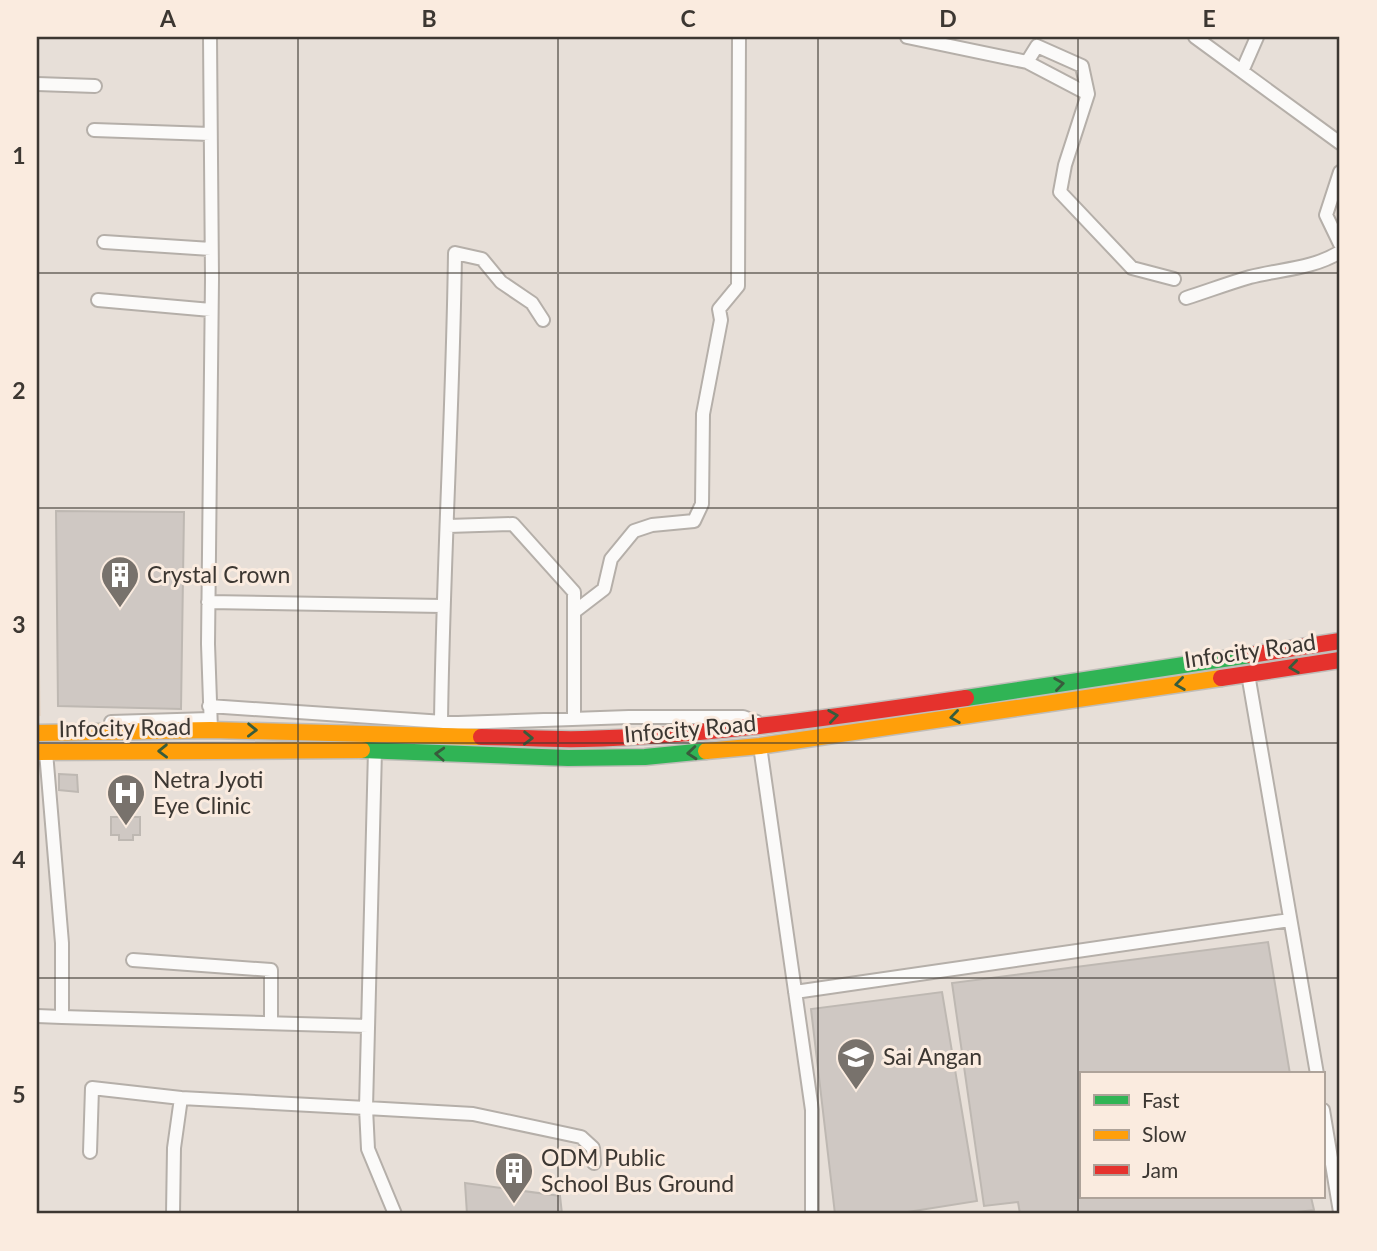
<svg xmlns="http://www.w3.org/2000/svg" width="1377" height="1251" viewBox="0 0 1377 1251" font-family="Lato,sans-serif">
<rect width="100%" height="100%" fill="#e7dfd8"/>
<path fill="#e6d7c9" d="M37 541 41 716H37Z"/>
<path fill="#cfc8c3" stroke="#beb8b2" stroke-width="2" d="M56 511 184 512 181 709 58 706Z
M59 774 77 775 78 792 59 790Z
M111 817H140V835H133V840H119V835H111Z
M1268 942 1290 1074H1081V1197H1311L1314 1210 1280 1214H1020L1018 1202 984 1206 952 983Z
M942 992 977 1201 895 1214H835L811 1009Z
M465 1183 560 1196 562 1214H467Z"/>
<g fill="none" stroke-linecap="round" stroke-linejoin="round">
<defs>
<path id="street" d="M210 37 212 279 208 644 211 730
M907 37 1027 62 1088 94
M1195 37 1340 143
M1027 62 1037 46 1082 66 1088 94 1065 165 1060 192 1132 268 1174 279
M1243 69 1257 37
M37 84 95 86
M94 130 210 134
M1340 172 1326 215 1340 244
M104 242 211 249
M1186 298C1208 291 1229 283 1250 277 1281 269 1312 269 1340 252
M98 300 211 310
M448 526 513 524 574 592V719
M208 602 442 606
M574 612 604 589 611 559 634 531 652 525 694 521 702 504 703 414 721 320 719 309 738 286 739 37
M1248 674 1317 1074
M209 706 458 723 629 717H743L757 722
M111 722 210 719
M441 722C443 565 453 409 455 253L482 259 501 282 532 303 543 320
M760 746 812 1110V1214
M46 752 62 943V1017L368 1026
M133 960 271 970V1023
M795 992 1290 920
M37 1016 62 1017
M181 1098 366 1108 375 750
M1323 1110 1340 1212
M90 1152 92 1088 181 1098 174 1148 173 1214
M395 1214 368 1149 366 1108 473 1114 581 1137 593 1148 594 1163"/>
<path id="fast" d="M966 698 1250 655
M362 750 568 758 645 757 706 751"/>
<path id="slow" d="M37 733 211 730 481 737
M706 751 760 746 1221 678
M37 752 362 750"/>
<path id="jam" d="M1250 655 1340 641
M1221 678 1340 660
M481 737C515 737 549 740 583 739 711 736 839 716 966 698"/>
</defs>
<use href="#street" stroke="#b5afa9" stroke-width="16"/>
<use href="#fast" stroke="#c0bdb9" stroke-width="19"/>
<use href="#slow" stroke="#c0bdb9" stroke-width="19"/>
<use href="#jam" stroke="#c0bdb9" stroke-width="19"/>
<use href="#street" stroke="#fbfaf9" stroke-width="12"/>
<use href="#fast" stroke="#30b455" stroke-width="16"/>
<use href="#slow" stroke="#ff9f0a" stroke-width="16"/>
<use href="#jam" stroke="#e5322d" stroke-width="16"/>
</g>
<defs><path id="oneway-chevron" d="M-2-3.5L2.5 0L-2 3.5" fill="none" stroke-width="1.6" stroke-linecap="round" stroke-linejoin="round" transform="scale(1.75)"/></defs>
<g stroke="#385c3c">
<use href="#oneway-chevron" transform="translate(1294 667) rotate(172)"/>
<use href="#oneway-chevron" transform="translate(1059 684) rotate(-8)"/>
<use href="#oneway-chevron" transform="translate(1180 684) rotate(172)"/>
<use href="#oneway-chevron" transform="translate(833 716) rotate(-8)"/>
<use href="#oneway-chevron" transform="translate(955 717) rotate(172)"/>
<use href="#oneway-chevron" transform="translate(252 730) rotate(1)"/>
<use href="#oneway-chevron" transform="translate(528 738) rotate(1)"/>
<use href="#oneway-chevron" transform="translate(163 751) rotate(179)"/>
<use href="#oneway-chevron" transform="translate(692 753) rotate(175)"/>
<use href="#oneway-chevron" transform="translate(440 754) rotate(-177)"/>
</g>
<path fill="none" stroke="#3c3732" stroke-width="2" stroke-opacity="0.55" d="M298 37V1214M558 37V1214M818 37V1214M1078 37V1214M37 273H1340M37 508H1340M37 743H1340M37 978H1340"/>
<defs>
<symbol id="building-pin" viewBox="-11 -11 22 30"><path d="M0 17L-7.5 6A9.5 9.5 0 1 1 7.5 6Z" fill="#78726c" stroke="#faebdf"/><path d="M-4-6H4V6H1V3H-1V6H-4ZM-2.5-4.3h1.7v1.8h-1.7ZM.8-4.3h1.7v1.8H.8ZM-2.5-1h1.7V.8h-1.7ZM.8-1h1.7V.8H.8Z" fill="#fff"/></symbol>
<symbol id="hospital-pin" viewBox="-11 -11 22 30"><path d="M0 17L-7.5 6A9.5 9.5 0 1 1 7.5 6Z" fill="#78726c" stroke="#faebdf"/><path d="M-5-5h3v3.5h4V-5h3V5h-3V1.5h-4V5h-3Z" fill="#fff"/></symbol>
<symbol id="school-pin" viewBox="-11 -11 22 30"><path d="M0 17L-7.5 6A9.5 9.5 0 1 1 7.5 6Z" fill="#78726c" stroke="#faebdf"/><path d="M0-5L7-2L0 1L-7-2ZM-4 1L0 2.5L4 1V4Q0 6-4 4Z" fill="#fff"/></symbol>
</defs>
<g fill-rule="evenodd">
<use href="#building-pin" x="98" y="553" width="44" height="60"/>
<use href="#hospital-pin" x="104" y="771" width="44" height="60"/>
<use href="#school-pin" x="834" y="1035" width="44" height="60"/>
<use href="#building-pin" x="492" y="1149" width="44" height="60"/>
</g>
<g text-anchor="middle" stroke-width="6" stroke-linejoin="round" paint-order="stroke">
<g font-size="23" fill="#3c3732" stroke="#faebdf" text-anchor="start">
<text x="147" y="583">Crystal Crown</text>
<text x="153" y="788">Netra Jyoti<tspan x="153" dy="26">Eye Clinic</tspan></text>
<text x="883" y="1065">Sai Angan</text>
<text x="541" y="1166">ODM Public<tspan x="541" dy="26">School Bus Ground</tspan></text>
</g>
<g font-size="23" fill="#3c3732" stroke="#faebdf">
<text transform="translate(1250 651) rotate(-8)" y="8">Infocity Road</text>
<text transform="translate(125 728) rotate(-1)" y="8">Infocity Road</text>
<text transform="translate(690 729) rotate(-5)" y="8">Infocity Road</text>
</g>
</g>
<rect width="1377" height="1251" fill="none" stroke="#faebdf" stroke-width="77"/>
<rect x="1080" y="1072" width="245" height="126" fill="#faebdf" stroke="#aea39a" stroke-width="2"/>
<rect x="1094" y="1095" width="35" height="10" fill="#30b455" stroke="#aea39a" stroke-width="2"/>
<text x="1142" y="1108" font-size="21" fill="#3c3732">Fast</text>
<rect x="1094" y="1130" width="35" height="10" fill="#ff9f0a" stroke="#aea39a" stroke-width="2"/>
<text x="1142" y="1142" font-size="21" fill="#3c3732">Slow</text>
<rect x="1094" y="1165" width="35" height="10" fill="#e5322d" stroke="#aea39a" stroke-width="2"/>
<text x="1142" y="1178" font-size="21" fill="#3c3732">Jam</text>
<rect x="38" y="38" width="1300" height="1174" fill="none" stroke="#3c3732" stroke-width="2.5"/>
<g font-size="23" text-anchor="middle" font-weight="bold" fill="#3c3732">
<text x="168" y="27">A</text>
<text x="429" y="27">B</text>
<text x="688" y="27">C</text>
<text x="948" y="27">D</text>
<text x="1209" y="27">E</text>
<text x="19" y="164">1</text>
<text x="19" y="399">2</text>
<text x="19" y="633">3</text>
<text x="19" y="868">4</text>
<text x="19" y="1103">5</text>
</g>
</svg>
